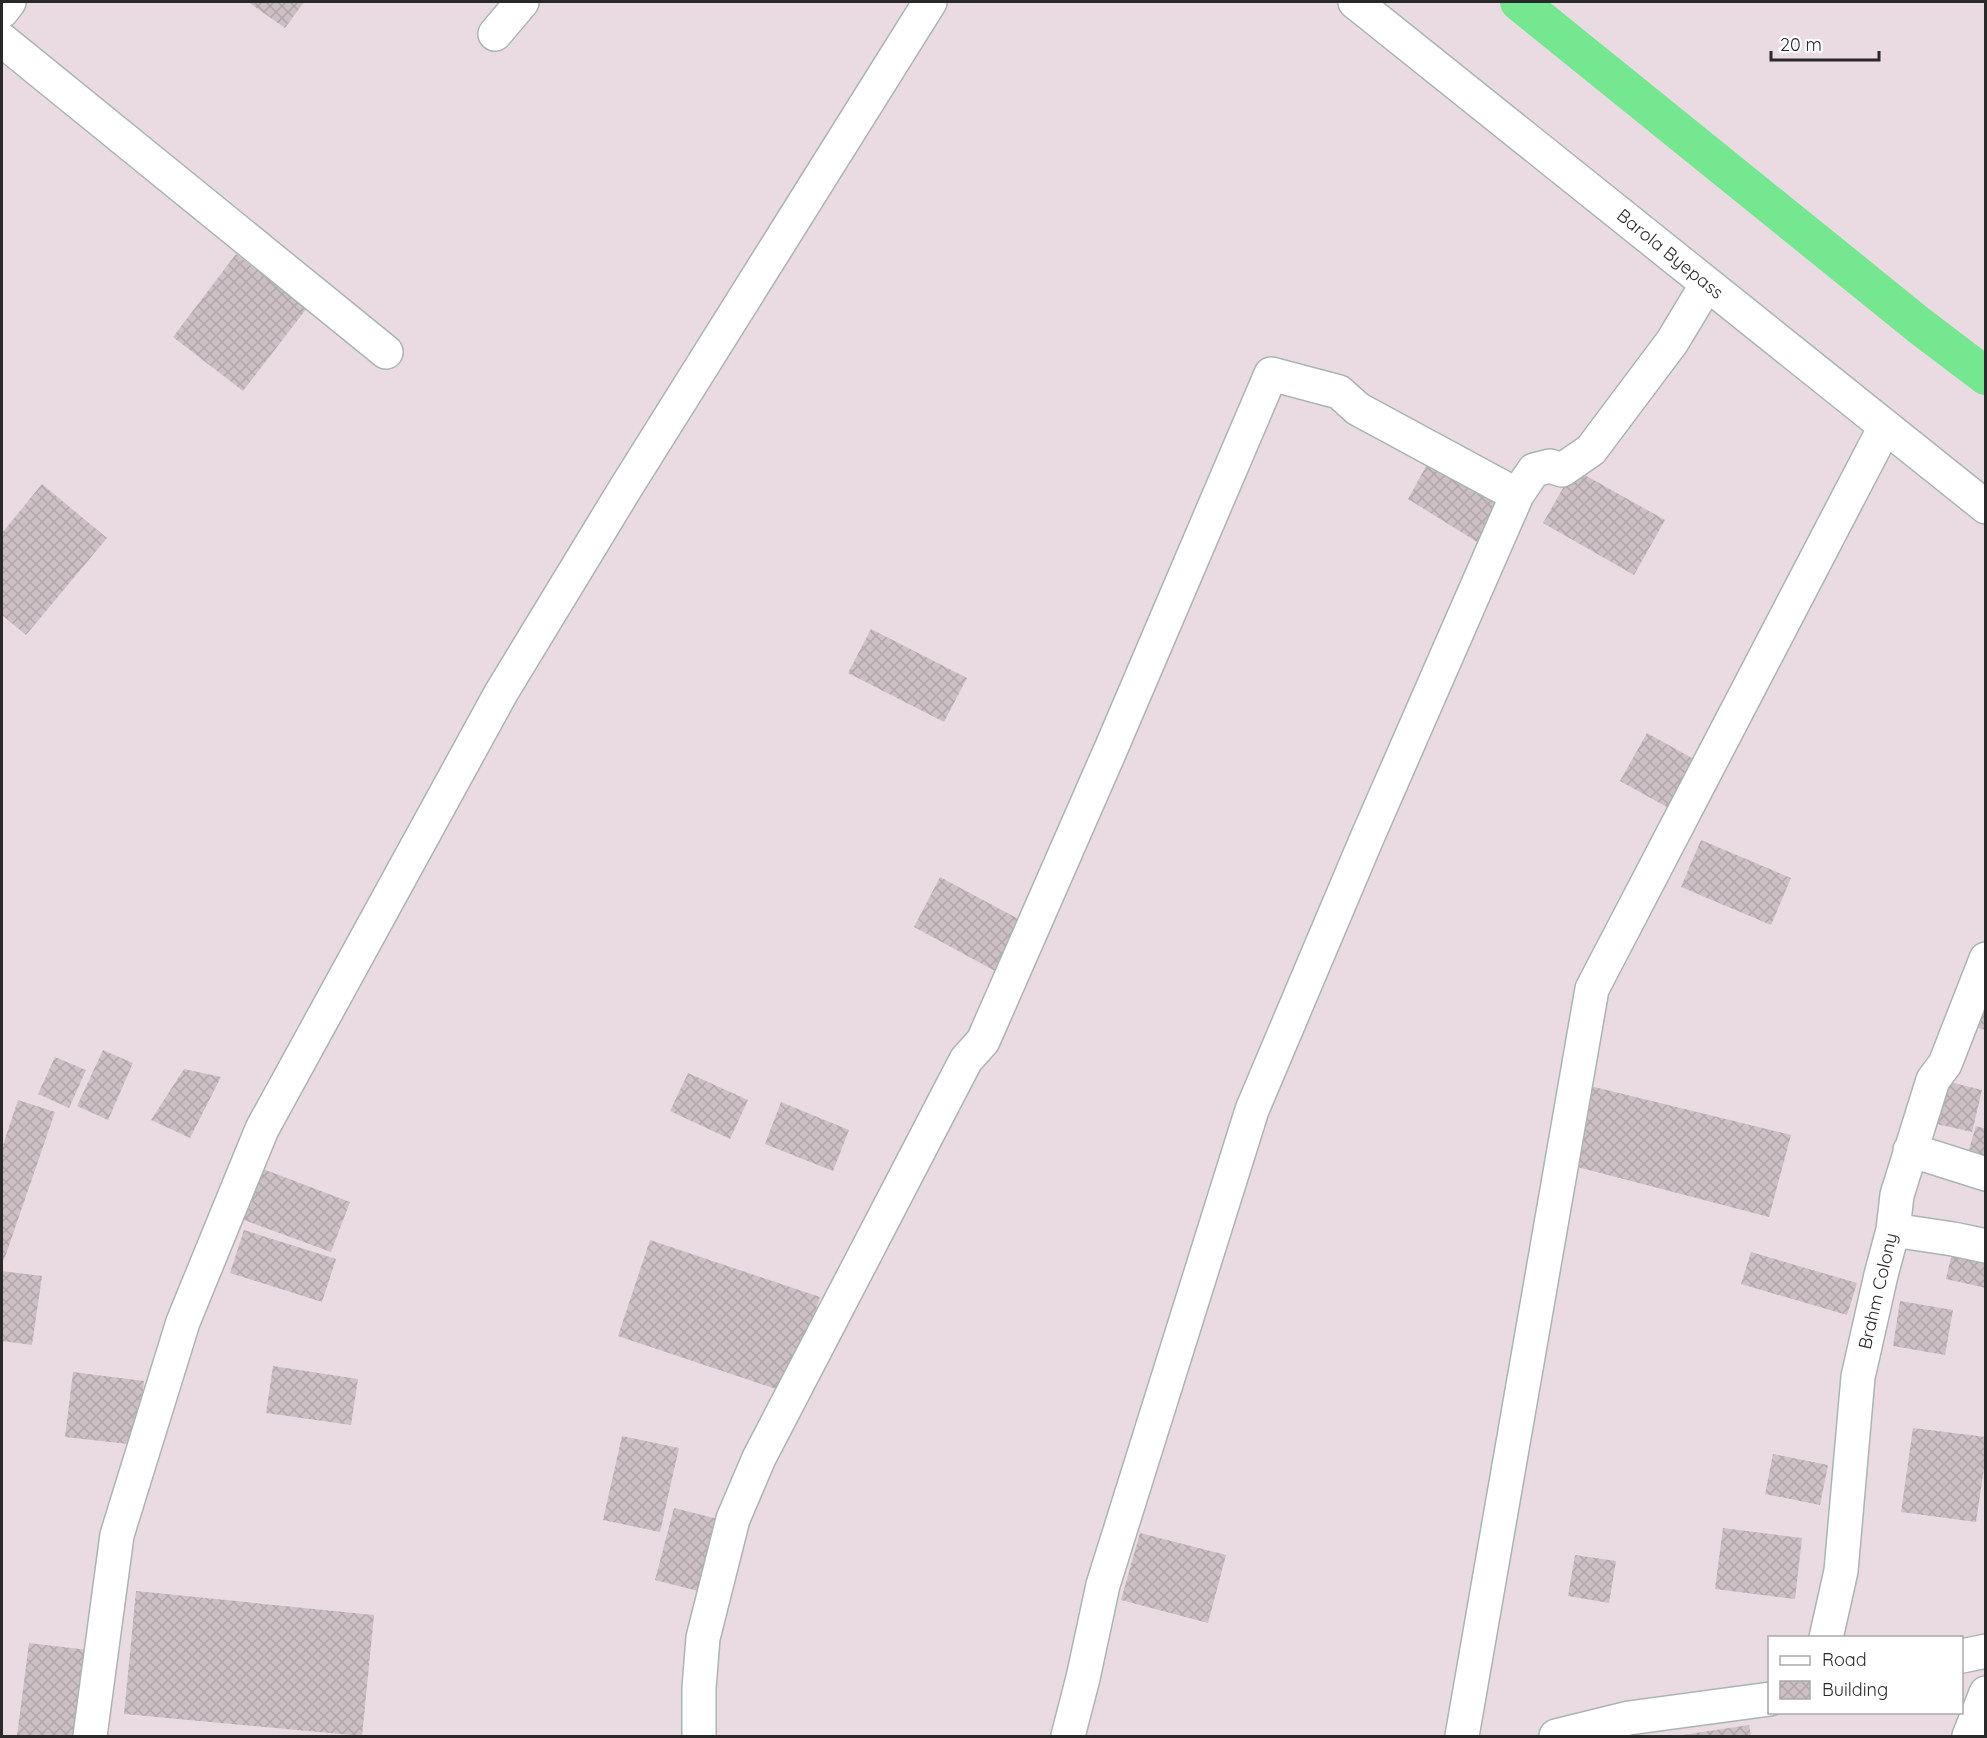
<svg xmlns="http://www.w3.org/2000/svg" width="1987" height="1738" viewBox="0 0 1987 1738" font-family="Quicksand,sans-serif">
<defs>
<pattern id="building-cross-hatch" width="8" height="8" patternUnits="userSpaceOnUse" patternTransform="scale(1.5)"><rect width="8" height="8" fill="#cdc0c5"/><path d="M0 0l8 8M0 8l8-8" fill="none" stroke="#b0a5a9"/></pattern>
</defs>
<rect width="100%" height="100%" fill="#eadbe2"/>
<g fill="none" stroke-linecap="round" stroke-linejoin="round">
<path stroke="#74e790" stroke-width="38" d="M1519 2 1920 326 1986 376"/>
</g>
<path fill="url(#building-cross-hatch)" d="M248 2H304L285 28Z
M236 254 307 308 243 391 173 337Z
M1430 459 1504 502 1482 545 1408 499Z
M1574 469 1665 520 1634 575 1543 523Z
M42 484 107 538 26 635 2 615V533Z
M871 629 967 678 944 722 848 673Z
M1647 733 1701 763 1674 811 1620 781Z
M1701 840 1791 878 1771 925 1681 887Z
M940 877 1024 922 997 972 914 927Z
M1985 1004H1986V1030L1978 1028Z
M103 1050 133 1063 108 1120 77 1106Z
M55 1057 86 1070 69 1108 38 1094Z
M184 1069 221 1077 190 1138 151 1120Z
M688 1073 748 1100 730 1139 670 1111Z
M1942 1080 1982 1090 1972 1132 1932 1123Z
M1582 1084 1791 1135 1769 1217 1562 1163Z
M18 1100 55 1112 4 1260 2 1259V1148Z
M781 1102 849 1130 833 1171 765 1144Z
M1976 1126 1986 1129V1168L1965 1162Z
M263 1169 350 1202 331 1252 244 1220Z
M244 1230 336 1259 322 1302 230 1273Z
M650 1240 820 1297 788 1393 618 1336Z
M1954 1244 1986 1251V1288L1946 1279Z
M1751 1252 1857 1283 1847 1315 1741 1284Z
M2 1271 42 1276 32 1345 2 1341Z
M1900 1301 1953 1310 1945 1355 1893 1346Z
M273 1366 358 1379 351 1425 266 1413Z
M73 1372 144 1381 137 1445 65 1437Z
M1913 1428 1986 1437V1455L1976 1522 1901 1512Z
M622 1436 679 1448 660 1532 603 1520Z
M1773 1454 1828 1465 1820 1505 1765 1494Z
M674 1508 726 1521 706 1593 655 1580Z
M1723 1528 1802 1538 1795 1599 1715 1589Z
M1140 1533 1226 1555 1208 1623 1121 1600Z
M1575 1555 1616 1561 1609 1603 1568 1596Z
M136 1591 374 1615 362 1736 124 1714Z
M29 1643 88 1650 77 1736H17Z
M1749 1725 1751 1736H1683V1735Z"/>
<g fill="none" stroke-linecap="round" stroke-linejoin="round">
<defs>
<path id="minor" d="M1355 2 1986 507
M2 11 9 2
M495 34 522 2
M2 40 386 352
M1910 1150 1986 1174
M1893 1230 1953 1239 1986 1246
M1826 1638 1841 1571 1858 1377 1881 1275 1893 1230 1897 1195 1933 1080 1945 1064 1986 959
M1962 1656 1986 1651
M90 1736 117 1535 183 1322 262 1129 501 693 625 489 930 2
M699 1736V1688L703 1638 733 1519 759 1458 966 1060 983 1041 1110 751 1271 374 1339 392 1358 409 1517 495
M1068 1736 1083 1678 1103 1585 1252 1110 1367 838 1517 495 1534 470 1550 466 1562 470 1591 450 1672 342 1707 284
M1462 1736 1592 989 1885 427
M1556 1736 1629 1718 1770 1699
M1969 1736 1986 1693"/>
</defs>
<use href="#minor" stroke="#a9b5b2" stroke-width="36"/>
<use href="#minor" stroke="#fff" stroke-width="33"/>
</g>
<g text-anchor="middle" stroke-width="4.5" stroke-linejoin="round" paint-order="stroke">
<g font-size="18" fill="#292929" stroke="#fff">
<text transform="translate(1670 254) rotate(39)" y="6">Barola Byepass</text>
<text transform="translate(1878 1291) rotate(-77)" y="6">Brahm Colony</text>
</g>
</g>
<rect width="1987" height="1738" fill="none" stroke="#292929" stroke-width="6"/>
<rect x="1768" y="1636" width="195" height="78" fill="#ffffff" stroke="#a9a9a9" stroke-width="1.5"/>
<rect x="1780" y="1656" width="30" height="9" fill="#ffffff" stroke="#a9a9a9" stroke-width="1.5"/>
<text x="1822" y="1666" font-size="18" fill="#292929">Road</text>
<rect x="1780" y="1681" width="30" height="18" fill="url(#building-cross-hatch)" stroke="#a9a9a9" stroke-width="1.5"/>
<text x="1822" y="1696" font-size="18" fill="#292929">Building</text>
<path d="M1771 51v9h108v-9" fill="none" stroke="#292929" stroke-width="3"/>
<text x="1780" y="51" font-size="18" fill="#292929" stroke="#ffffff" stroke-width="4.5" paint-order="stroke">20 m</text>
</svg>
